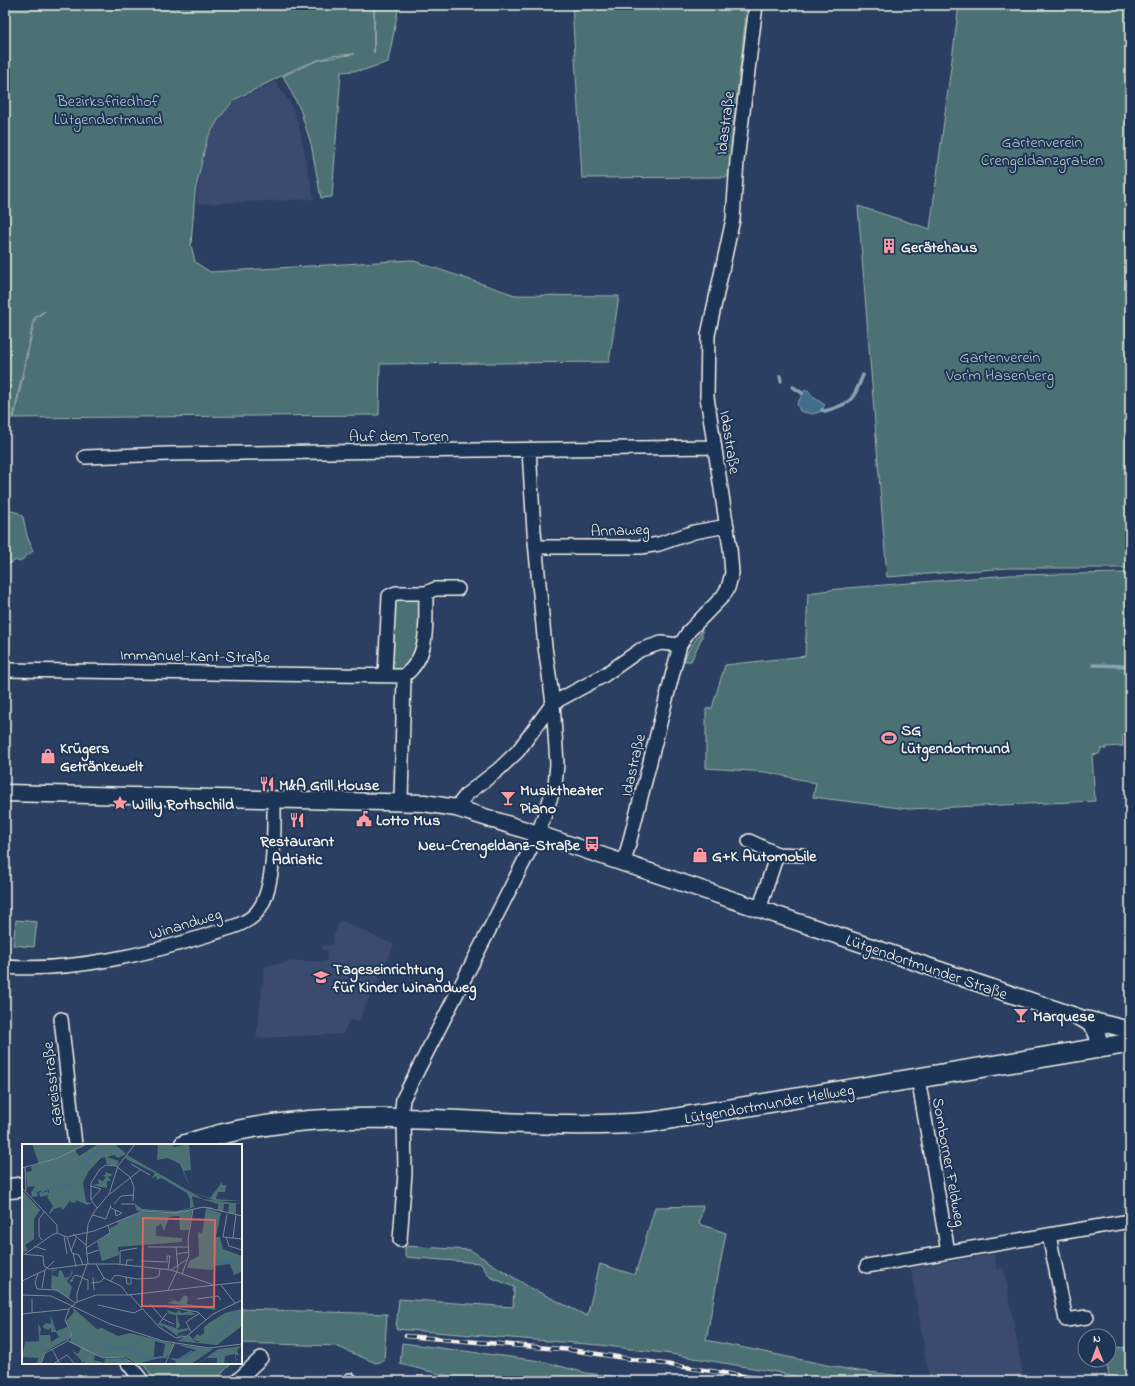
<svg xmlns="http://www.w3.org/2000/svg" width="1135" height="1386" viewBox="0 0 1135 1386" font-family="'Indie Flower',sans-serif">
<rect width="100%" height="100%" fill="#2b3f62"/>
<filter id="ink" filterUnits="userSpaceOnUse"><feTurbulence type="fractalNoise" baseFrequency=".025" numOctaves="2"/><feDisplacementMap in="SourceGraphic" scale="8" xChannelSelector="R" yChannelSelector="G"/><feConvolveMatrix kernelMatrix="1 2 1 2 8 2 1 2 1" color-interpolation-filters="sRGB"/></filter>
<g filter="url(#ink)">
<path fill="#3b4b6f" d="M275 82 290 103 298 122 314 199 197 204V193L208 139 219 120 235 101Z
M340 920 394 945 358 1022 350 1019 343 1034 256 1038 265 966 296 961H327V950H322V946L333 944V937Z
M994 1254 997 1269 1004 1268 1024 1381H946L929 1378 911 1268Z"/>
<path fill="#4b7174" stroke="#a0b1ae" d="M5 5H374V53V5H399L388 62 364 70 341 72 332 197 321 198 311 144 300 109 283 76 318 60 355 54 331 56 299 67 234 100 218 120 207 139 195 192 191 245 195 262 210 272 411 260 515 295 619 296 609 362 380 364 379 415 14 418 35 319 45 311 34 318 13 418 5 419Z
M572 5H747L728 177 582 178Z
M959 5H1130V568H1008L887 577 858 206 930 229Z
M8 510 19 513 23 517 27 536 33 551 19 562 16 560 9 564 5 563V511Z
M1130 573V734L1122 735 1123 746 1106 747V749H1101L1099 754 1092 755 1095 801 908 809 813 797 816 783 766 772 706 768V709L712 708 725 665 805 656 808 593 846 588 1010 575Z
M419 598 421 648 403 669 396 670 391 668 394 599Z
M702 630V637L691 661H684L688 651Z
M16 920 37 922 34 947 13 945Z
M703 1206 699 1224 726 1233 706 1340 851 1370 946 1381H815L776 1372 671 1354 599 1345 396 1329 399 1299 513 1307 514 1287 490 1277 480 1263 405 1257V1246L470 1250 529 1287 587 1316 600 1264 635 1275 655 1207Z
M241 1309 387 1314 384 1361 376 1363 336 1346 241 1343Z
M402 1343 541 1361 586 1373 627 1378 694 1381H459L452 1377 400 1364Z
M1109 1347 1130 1348V1381H1110L1106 1360H1109Z
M142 1363H232L214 1381H156Z"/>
<path fill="#446d8c" stroke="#8aa2b1" d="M805 390H808L813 397 825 405 820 412 812 414 800 411 797 404Z"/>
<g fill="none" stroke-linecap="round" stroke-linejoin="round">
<path stroke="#8aa2b1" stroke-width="3.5" d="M780 376 781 381
M793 387 802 393
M822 410 825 411C852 404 853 400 863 375
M1093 665 1130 666"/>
<defs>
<path id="minor" d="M85 457 169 454 714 447
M536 547H641L659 544 694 532 727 526
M426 593 435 589H458
M5 670 404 676C431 655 425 625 426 593H396L389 596 385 675
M401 802 404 676
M456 808 467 794 498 770 518 751 553 703 603 676 640 650 661 643 680 645
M749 841 777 854
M624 863 680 645 689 631 723 596 728 588 732 573 730 548 707 397 708 335 733 219 737 161 756 5
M759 910 777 854 802 855
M5 967C70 972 149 954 211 934 225 929 247 925 257 912 276 890 274 829 274 800
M61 1019 75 1145
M918 1078 948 1252
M401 1117 403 1099 538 834 555 785 557 764 553 703 545 647 534 531 529 450
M1049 1235 1066 1320 1087 1317
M400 1240 405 1173 404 1118
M867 1266 1130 1221
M128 1363 142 1381
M350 1380 351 1381
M237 1381 261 1358"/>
<path id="tertiary" d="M5 793 424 803 456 808 538 834 1078 1017C1094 1023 1098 1031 1100 1048
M1085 1019 1130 1030"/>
<path id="secondary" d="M184 1145C336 1093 496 1135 652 1122L1130 1043
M5 1189 23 1187"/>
</defs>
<use href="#minor" stroke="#f4f1e8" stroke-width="16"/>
<use href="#tertiary" stroke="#f4f1e8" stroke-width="19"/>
<use href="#secondary" stroke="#f4f1e8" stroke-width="22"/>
<use href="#minor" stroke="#1d3557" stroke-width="13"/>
<use href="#tertiary" stroke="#1d3557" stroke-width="16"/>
<use href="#secondary" stroke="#1d3557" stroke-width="19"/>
<defs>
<path id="rail" d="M406 1336 571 1350 777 1381"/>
</defs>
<use href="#rail" stroke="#f4f1e8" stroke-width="4.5"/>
<use href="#rail" stroke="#1d3557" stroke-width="3" stroke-dasharray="9" stroke-linecap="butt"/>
</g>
</g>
<defs>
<symbol id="building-bare" viewBox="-9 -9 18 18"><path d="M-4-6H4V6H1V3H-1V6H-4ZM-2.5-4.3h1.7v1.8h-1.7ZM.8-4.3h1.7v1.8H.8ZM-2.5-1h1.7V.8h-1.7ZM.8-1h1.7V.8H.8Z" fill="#ff9aa2" stroke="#1d3557" stroke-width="2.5" paint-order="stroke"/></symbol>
<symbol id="stadium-bare" viewBox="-9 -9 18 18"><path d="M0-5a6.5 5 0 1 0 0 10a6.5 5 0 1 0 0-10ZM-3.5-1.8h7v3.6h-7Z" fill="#ff9aa2" stroke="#1d3557" stroke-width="2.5" paint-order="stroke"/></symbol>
<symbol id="shop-bare" viewBox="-9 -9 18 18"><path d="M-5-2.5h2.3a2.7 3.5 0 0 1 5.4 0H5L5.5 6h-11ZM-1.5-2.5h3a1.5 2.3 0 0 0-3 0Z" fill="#ff9aa2" stroke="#1d3557" stroke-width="2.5" paint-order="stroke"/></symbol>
<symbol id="restaurant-bare" viewBox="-9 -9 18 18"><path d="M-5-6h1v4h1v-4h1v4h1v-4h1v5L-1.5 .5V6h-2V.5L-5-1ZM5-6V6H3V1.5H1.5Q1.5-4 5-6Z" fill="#ff9aa2" stroke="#1d3557" stroke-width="2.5" paint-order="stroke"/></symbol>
<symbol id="bar-bare" viewBox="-9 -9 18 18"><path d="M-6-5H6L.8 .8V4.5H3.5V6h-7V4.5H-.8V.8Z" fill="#ff9aa2" stroke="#1d3557" stroke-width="2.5" paint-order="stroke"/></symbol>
<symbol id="sight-bare" viewBox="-9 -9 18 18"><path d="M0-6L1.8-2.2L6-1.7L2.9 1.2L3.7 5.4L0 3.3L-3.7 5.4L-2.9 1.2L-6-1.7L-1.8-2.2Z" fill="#ff9aa2" stroke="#1d3557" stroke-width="2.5" paint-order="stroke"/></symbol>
<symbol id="civic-bare" viewBox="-9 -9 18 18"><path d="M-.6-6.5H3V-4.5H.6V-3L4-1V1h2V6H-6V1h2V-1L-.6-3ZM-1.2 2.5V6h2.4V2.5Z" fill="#ff9aa2" stroke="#1d3557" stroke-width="2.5" paint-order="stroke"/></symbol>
<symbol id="bus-bare" viewBox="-9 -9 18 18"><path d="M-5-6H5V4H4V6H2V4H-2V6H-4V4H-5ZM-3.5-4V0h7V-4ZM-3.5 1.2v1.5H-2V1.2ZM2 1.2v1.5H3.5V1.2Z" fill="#ff9aa2" stroke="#1d3557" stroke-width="2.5" paint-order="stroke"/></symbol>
<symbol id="school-bare" viewBox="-9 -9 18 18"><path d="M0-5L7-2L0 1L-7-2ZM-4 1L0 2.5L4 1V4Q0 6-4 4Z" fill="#ff9aa2" stroke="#1d3557" stroke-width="2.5" paint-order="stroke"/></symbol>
</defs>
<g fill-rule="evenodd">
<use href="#building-bare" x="878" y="235" width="22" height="22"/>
<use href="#stadium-bare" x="878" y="727" width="22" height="22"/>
<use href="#shop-bare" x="37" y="745" width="22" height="22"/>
<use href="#restaurant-bare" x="256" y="773" width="22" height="22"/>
<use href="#bar-bare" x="497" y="787" width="22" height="22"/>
<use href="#sight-bare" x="109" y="792" width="22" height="22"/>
<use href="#civic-bare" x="353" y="808" width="22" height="22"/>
<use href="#restaurant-bare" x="286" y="809" width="22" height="22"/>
<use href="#bus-bare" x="581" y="833" width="22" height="22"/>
<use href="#shop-bare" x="689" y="844" width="22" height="22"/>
<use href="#school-bare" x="310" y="966" width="22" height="22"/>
<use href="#bar-bare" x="1010" y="1004" width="22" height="22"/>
</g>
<g text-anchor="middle" stroke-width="4" stroke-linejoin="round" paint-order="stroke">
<g font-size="16" fill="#b9c4bf" stroke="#1d3557">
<text x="108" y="106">Bezirksfriedhof<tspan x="108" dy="18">Lütgendortmund</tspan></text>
<text x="1042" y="147">Gartenverein<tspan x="1042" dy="18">Crengeldanzgraben</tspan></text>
<text x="1000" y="362">Gartenverein<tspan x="1000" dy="18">Vor'm Hasenberg</tspan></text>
</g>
<g font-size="16" fill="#f4f1e8" stroke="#1d3557">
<text transform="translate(724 123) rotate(-83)" y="6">Idastraße</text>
<text x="399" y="441">Auf dem Toren</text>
<text transform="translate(731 442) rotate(81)" y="6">Idastraße</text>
<text transform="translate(620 529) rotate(-2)" y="6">Annaweg</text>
<text transform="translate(195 655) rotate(1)" y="6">Immanuel-Kant-Straße</text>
<text transform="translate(632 765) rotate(-77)" y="6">Idastraße</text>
<text transform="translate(185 923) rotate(-17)" y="6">Winandweg</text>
<text transform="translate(927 966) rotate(19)" y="6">Lütgendortmunder Straße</text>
<text transform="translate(51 1084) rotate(-96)" y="6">Gareisstraße</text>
<text transform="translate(769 1103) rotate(-10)" y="6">Lütgendortmunder Hellweg</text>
<text transform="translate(950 1162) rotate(80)" y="6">Somborner Feldweg</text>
</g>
<g font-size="16" font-weight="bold" fill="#f4f1e8" stroke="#1d3557" text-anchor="start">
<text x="901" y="252">Gerätehaus</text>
<text x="901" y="735">SG<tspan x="901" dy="18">Lütgendortmund</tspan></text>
<text x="60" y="753">Krügers<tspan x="60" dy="18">Getränkewelt</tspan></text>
<text x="279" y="790">M&amp;A Grill House</text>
<text x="520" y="795">Musiktheater<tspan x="520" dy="18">Piano</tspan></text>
<text x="132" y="809">Willy Rothschild</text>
<text x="376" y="825">Lotto Mus</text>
<text x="297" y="846" text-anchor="middle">Restaurant<tspan x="297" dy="18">Adriatic</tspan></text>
<text x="580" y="850" text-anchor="end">Neu-Crengeldanz-Straße</text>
<text x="712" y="861">G+K Automobile</text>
<text x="333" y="974">Tageseinrichtung<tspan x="333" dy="18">für Kinder Winandweg</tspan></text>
<text x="1033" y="1021">Marquese</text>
</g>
</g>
<g transform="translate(22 1144)">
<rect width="220" height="220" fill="#2b3f62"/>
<path d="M10 0H65L53 6 57 12 76 0H93L104 10 96 14 92 11 85 13 97 17 95 22 85 20 83 13 79 14 66 28 61 39 64 58 70 59 65 61 54 56 53 59 48 58 49 55 42 65 40 66 39 63 32 65 28 70 27 69 31 62 25 53 27 51 18 53V50L26 47 27 50V45L15 48 16 52 10 53 9 49 13 42 5 43 4 28 10 27 9 22 17 20ZM136 0H150L152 3 167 0 169 26 162 27 168 44 158 20 146 14 135 16ZM105 11 181 55 220 60H214V70L206 69 207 60H202L201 68 188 63H170V64L155 68 115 67 112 59 120 65 154 67 168 64V56L165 49 139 34 135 36 134 32 129 35 133 29 108 17 103 14ZM170 52 196 60V65L172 63ZM84 28 91 31 86 33 89 37H85V44L69 41 77 40 76 35 81 37 84 33 80 31H83ZM200 38V41H204L203 48H196L194 55 220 57H195L168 48 188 54ZM2 48 18 66 12 75V95L3 101 6 106 1 109 0 49ZM184 64 199 69 194 93H198L201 105 220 112 219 128 212 131 208 120 192 122 190 126 165 124 167 117 177 112 176 88 180 90ZM170 66 167 86H158L157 72 147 73 142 87 139 80 134 83V92L160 94V98L96 103 97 111 80 117 75 98 88 89V84L96 80 95 78 120 68 145 69ZM30 126H36L31 127 30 131 36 133 37 126 40 127 43 134 48 132 50 126 51 129 45 137 50 143 47 154 29 144ZM162 151 166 153 165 160 190 164 192 161 194 166 145 159 152 157 146 154 157 158ZM50 163 75 185 80 184 96 192 108 189 152 200 151 204 144 214H137L139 219 137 214 115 220 103 213H94L84 214 73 211 72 216 82 219 83 215 98 214 106 216 109 220H64L61 217 60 220 59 216 49 206 56 210 59 204 48 198 49 193 23 208 19 220H15L16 214 0 213 3 198 17 197 16 179 19 185 18 191H28L29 198 37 193 34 188H29V184L26 186 20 183 24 179 29 180 28 170 34 187 45 183 50 189 44 177 52 168ZM133 197 143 200 141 212 128 215 132 212ZM220 165V182L195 201 155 197 167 191 174 198H178L171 195 175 190 178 192 182 189V183L187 179 203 169ZM145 166 154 169 157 166 159 169 168 167 174 171H155L158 182 155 186 166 184 167 186 156 189V192L168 188 157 193 140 181 141 184 137 181 139 179 154 184V171L147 170ZM153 200 191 205 169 220H153L154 217 146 214 159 215 174 206ZM220 202 215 206 216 210 220 211H214V215H217L214 216V220L213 210 203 212 202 220H195V214H185L176 220 196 205Z" fill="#4b7174" fill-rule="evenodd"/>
<path fill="none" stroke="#446d8c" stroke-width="2" d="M16 8 28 0M62 20 78 4M17 50 23 46 49 41M190 118 220 120M184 197 195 194 201 184 220 168M81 201 93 205 104 203M105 203 124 215 142 213M156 216 170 207"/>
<path fill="none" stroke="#7b8698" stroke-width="1" d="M109 20 128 31M3 23 4 47M0 24 36 14 65 0M68 42 79 45 69 56M0 44 35 81V89M88 50 118 26M92 60 99 52 111 51M99 60H112M88 63 93 66 94 72 100 69 93 66M75 64 69 56V39L78 25 84 21 94 22 108 33 112 43 111 57M205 70 201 93 220 95M71 71 84 75 89 61M51 90 64 101M42 92 45 110M45 93 50 109 57 111 61 121M204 93 207 102 220 106M211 94 214 71M20 96 17 92V75L22 68M12 102 24 106M126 103H166M64 104 88 89 86 81M49 107 54 94M51 109 54 123M0 110 21 112M3 110 30 91 35 89 45 93 72 87 121 67 153 69 182 63 220 72M65 110 77 106M155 110 167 108M21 112 22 122 27 125 66 120H95L149 126 192 141M119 117 146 118M145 117V112H148L146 126M66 120 64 101 66 80 72 68 87 50 96 22 113 0M74 120 82 134 99 142 106 151M98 120V107L115 104M104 122 105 116H111M149 126 164 116M16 130 13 138 15 145 35 146 53 159M160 130 167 111 166 96 171 65M71 133 72 146M104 133 105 140H109V134M60 134 66 136V146M51 136 48 138 53 131 60 133M0 137 23 126 32 117M88 138 93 131 115 135 132 134 137 132 138 125M69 139 78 138 82 134M199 141 213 159M20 144 23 126M146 146 156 125 154 103M0 151 29 152 88 180 141 197 187 204 220 200M108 151 137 183 154 194 165 192 191 170 220 156M10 155V169M175 155 196 152 199 156M55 158V149L65 120M128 160 141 175 152 180M76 161 112 169 120 165M142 162 176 168 184 176M0 170 47 165 55 158 74 151H106L220 138M136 181 145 169M169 188 164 178 178 169M46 197 81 214 100 213 113 220M30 205 38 220M19 220 23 209 44 198 50 191 43 176 47 165M31 220 45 211 53 220M143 220 153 198"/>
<path fill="#df6462" fill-opacity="0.15" stroke="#df6462" stroke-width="2" d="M121 74 193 76 192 163 120 162Z"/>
<rect width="220" height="220" fill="none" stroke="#f4f1e8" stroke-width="2"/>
</g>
<rect width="1135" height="1386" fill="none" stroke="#1d3557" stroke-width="20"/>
<rect x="10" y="10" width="1115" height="1366" fill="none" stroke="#f4f1e8" stroke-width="1.5" filter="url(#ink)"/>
<g transform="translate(1097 1348) rotate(359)"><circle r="19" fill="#1d3557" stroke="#738091"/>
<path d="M0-3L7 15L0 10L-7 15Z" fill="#ff9aa2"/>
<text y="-6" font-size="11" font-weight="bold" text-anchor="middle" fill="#f4f1e8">N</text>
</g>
</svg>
